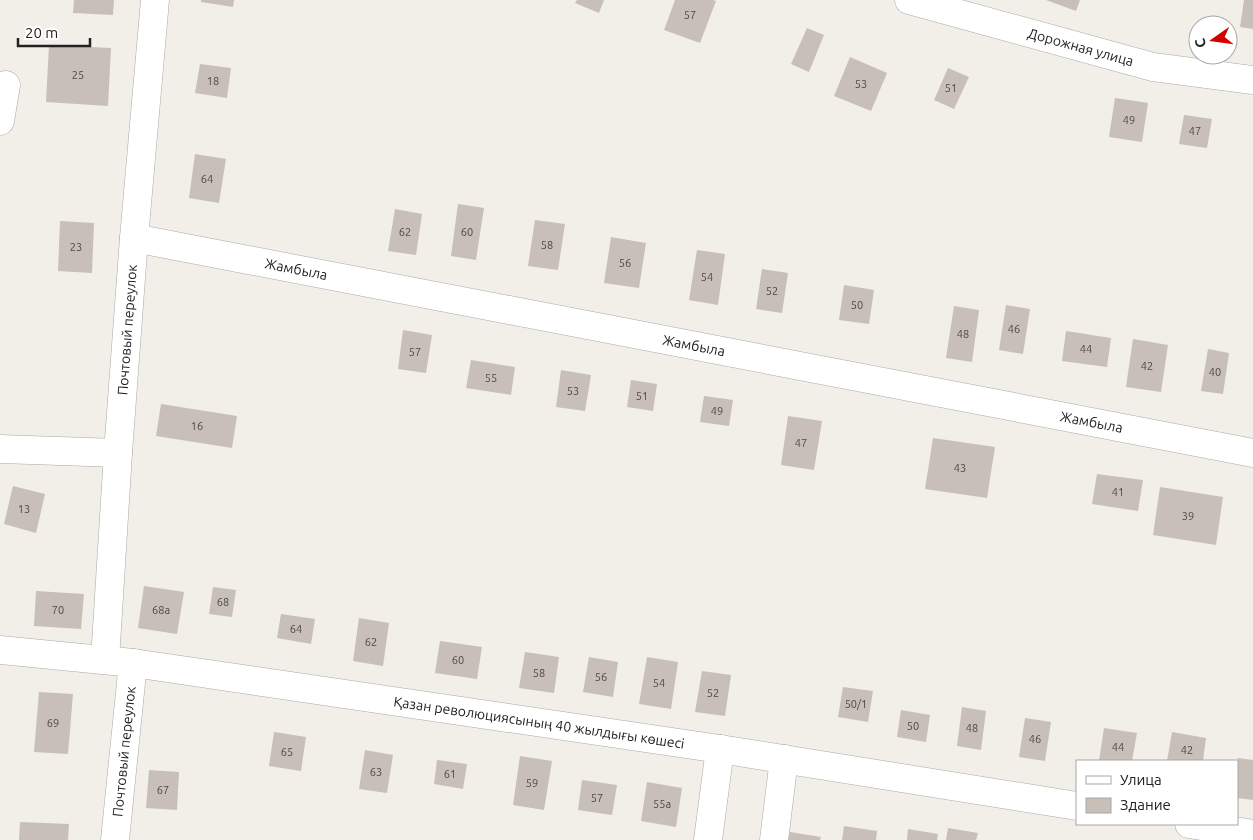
<svg xmlns="http://www.w3.org/2000/svg" width="1253" height="840" viewBox="0 0 1253 840" font-family="Ubuntu,sans-serif">
<rect width="100%" height="100%" fill="#f2efe9"/>
<path fill="#c7bfb8" d="M74 0H114L113 15 73 13Z
M201 0H234L233 7 201 2Z
M577 0H604L599 13 575 3Z
M675 0H713L716 1 700 43 664 30Z
M1046 0H1080L1076 11Z
M1244 0H1253V29L1240 27Z
M807 28 824 35 809 72 791 64Z
M49 45 111 48 108 106 46 102Z
M850 57 887 73 871 111 834 96Z
M200 64 231 68 227 98 195 93Z
M948 68 969 77 954 109 934 100Z
M1115 98 1148 103 1142 142 1109 137Z
M1184 115 1212 119 1207 148 1179 144Z
M195 154 226 159 219 203 189 198Z
M458 204 484 208 476 260 451 256Z
M395 209 422 214 416 255 388 251Z
M535 220 565 224 558 270 528 266Z
M60 221 94 223 92 273 58 271Z
M611 237 646 243 639 288 604 283Z
M697 250 725 254 718 305 689 300Z
M762 269 788 273 782 313 756 309Z
M844 285 874 290 869 324 839 320Z
M1006 305 1030 309 1023 354 999 350Z
M954 306 979 310 972 362 946 358Z
M403 330 432 335 426 373 398 369Z
M1066 331 1111 338 1107 367 1062 361Z
M1133 339 1168 345 1161 392 1126 387Z
M1208 349 1229 353 1223 394 1201 391Z
M471 360 515 367 511 395 466 388Z
M561 370 591 375 585 411 556 407Z
M631 380 657 384 653 411 627 407Z
M704 396 733 400 729 426 700 422Z
M161 404 237 416 232 448 156 436Z
M788 416 822 421 814 470 781 465Z
M933 438 995 447 987 498 925 489Z
M1097 474 1143 480 1138 511 1092 504Z
M13 486 45 494 36 533 4 524Z
M1160 487 1223 497 1216 545 1153 535Z
M144 586 184 592 177 634 138 628Z
M213 587 236 590 232 617 209 614Z
M36 591 84 594 81 629 34 626Z
M281 614 315 619 311 644 277 638Z
M359 618 389 623 383 666 353 661Z
M440 641 482 647 477 679 435 673Z
M525 652 559 657 554 693 519 688Z
M589 657 618 662 613 697 583 692Z
M647 657 678 662 671 709 639 704Z
M702 671 731 675 725 716 695 712Z
M843 687 873 691 868 722 838 717Z
M39 692 73 694 68 754 34 752Z
M962 707 986 711 981 750 957 746Z
M901 710 930 715 926 742 897 737Z
M1025 718 1051 722 1045 761 1019 757Z
M1104 728 1137 733 1132 761H1099Z
M274 732 306 737 301 771 269 766Z
M1172 732 1206 738 1203 761H1167Z
M365 750 393 755 387 793 359 789Z
M520 756 552 761 544 810 513 805Z
M1238 758 1253 760V800L1237 798V768Z
M437 760 467 764 463 789 434 784Z
M149 770 179 772 177 810 146 808Z
M582 780 617 785 612 815 578 810Z
M647 782 682 788 676 827 641 821Z
M20 822 69 824 68 840H19Z
M844 826 877 831 876 840H842Z
M948 828 978 833 976 840H946Z
M908 829 938 834 937 840H907Z
M790 832 821 837 820 840H788Z"/>
<g fill="none" stroke-linecap="round" stroke-linejoin="round">
<defs>
<g id="minor">
<path id="s1" d="M909 0 1153 67 1253 80"/>
<path d="M0 121 6 85"/>
<path id="s2" d="M134 238 1253 453"/>
<path d="M0 449 118 453"/>
<path id="s3" d="M0 650 133 663 720 749 1077 806"/>
<path id="s4" d="M105 660 118 453 134 238 155 0"/>
<path d="M1189 824 1253 834"/>
<path id="s5" d="M115 840 133 663"/>
<path d="M708 840 720 749"/>
<path d="M774 840 784 759"/>
</g>
</defs>
<use href="#minor" stroke="#a9a9a9" stroke-width="29"/>
<use href="#minor" stroke="#fff" stroke-width="28"/>
</g>
<g text-anchor="middle" stroke-width="4" stroke-linejoin="round" paint-order="stroke">
<g font-size="11" fill="#4b4948">
<text x="690" y="19">57</text>
<text x="78" y="79">25</text>
<text x="213" y="85">18</text>
<text x="861" y="88">53</text>
<text x="951" y="92">51</text>
<text x="1129" y="124">49</text>
<text x="1195" y="135">47</text>
<text x="207" y="183">64</text>
<text x="405" y="236">62</text>
<text x="467" y="236">60</text>
<text x="547" y="249">58</text>
<text x="76" y="251">23</text>
<text x="625" y="267">56</text>
<text x="707" y="281">54</text>
<text x="772" y="295">52</text>
<text x="857" y="309">50</text>
<text x="1014" y="333">46</text>
<text x="963" y="338">48</text>
<text x="1086" y="353">44</text>
<text x="415" y="356">57</text>
<text x="1147" y="370">42</text>
<text x="1215" y="376">40</text>
<text x="491" y="382">55</text>
<text x="573" y="395">53</text>
<text x="642" y="400">51</text>
<text x="717" y="415">49</text>
<text x="197" y="430">16</text>
<text x="801" y="447">47</text>
<text x="960" y="472">43</text>
<text x="1118" y="496">41</text>
<text x="24" y="513">13</text>
<text x="1188" y="520">39</text>
<text x="223" y="606">68</text>
<text x="58" y="614">70</text>
<text x="161" y="614">68а</text>
<text x="296" y="633">64</text>
<text x="371" y="646">62</text>
<text x="458" y="664">60</text>
<text x="539" y="677">58</text>
<text x="601" y="681">56</text>
<text x="659" y="687">54</text>
<text x="713" y="697">52</text>
<text x="856" y="708">50/1</text>
<text x="53" y="727">69</text>
<text x="913" y="730">50</text>
<text x="972" y="732">48</text>
<text x="1035" y="743">46</text>
<text x="1118" y="751">44</text>
<text x="1187" y="754">42</text>
<text x="287" y="756">65</text>
<text x="376" y="776">63</text>
<text x="450" y="778">61</text>
<text x="532" y="787">59</text>
<text x="163" y="794">67</text>
<text x="597" y="802">57</text>
<text x="662" y="808">55а</text>
</g>
<g font-size="14" fill="#222" stroke="#fff">
<text dy="5" stroke="none"><textPath href="#s1" startOffset="178">Дорожная улица</textPath></text>
<text dy="5" stroke="none"><textPath href="#s2" startOffset="165">Жамбыла</textPath></text>
<text dy="5" stroke="none"><textPath href="#s4" startOffset="331">Почтовый переулок</textPath></text>
<text dy="5" stroke="none"><textPath href="#s2" startOffset="570">Жамбыла</textPath></text>
<text dy="5" stroke="none"><textPath href="#s2" startOffset="975">Жамбыла</textPath></text>
<text dy="5" stroke="none"><textPath href="#s3" startOffset="544">Қазан революциясының 40 жылдығы көшесі</textPath></text>
<text dy="5" stroke="none"><textPath href="#s5" startOffset="89">Почтовый переулок</textPath></text>
</g>
</g>
<rect x="1076" y="760" width="162" height="65" fill="#ffffff" stroke="#a7a7a7"/>
<rect x="1086" y="776" width="25" height="8" fill="#ffffff" stroke="#a7a7a7"/>
<text x="1120" y="785" font-size="15" fill="#222222">Улица</text>
<rect x="1086" y="798" width="25" height="15" fill="#c7bfb8" stroke="#a7a7a7"/>
<text x="1120" y="810" font-size="15" fill="#222222">Здание</text>
<g transform="translate(1213 40) rotate(256)"><circle r="24" fill="#ffffff" stroke="#a7a7a7"/>
<path d="M0-4L9 19L0 12L-9 19Z" fill="#d40000"/>
<text y="-8" font-size="14" font-weight="bold" text-anchor="middle" fill="#222222">С</text>
</g>
<path d="M18 38v8h72v-8" fill="none" stroke="#222222" stroke-width="2.5"/>
<text x="25" y="38" font-size="15" fill="#222222" stroke="#ffffff" stroke-width="4" paint-order="stroke">20 m</text>
</svg>
